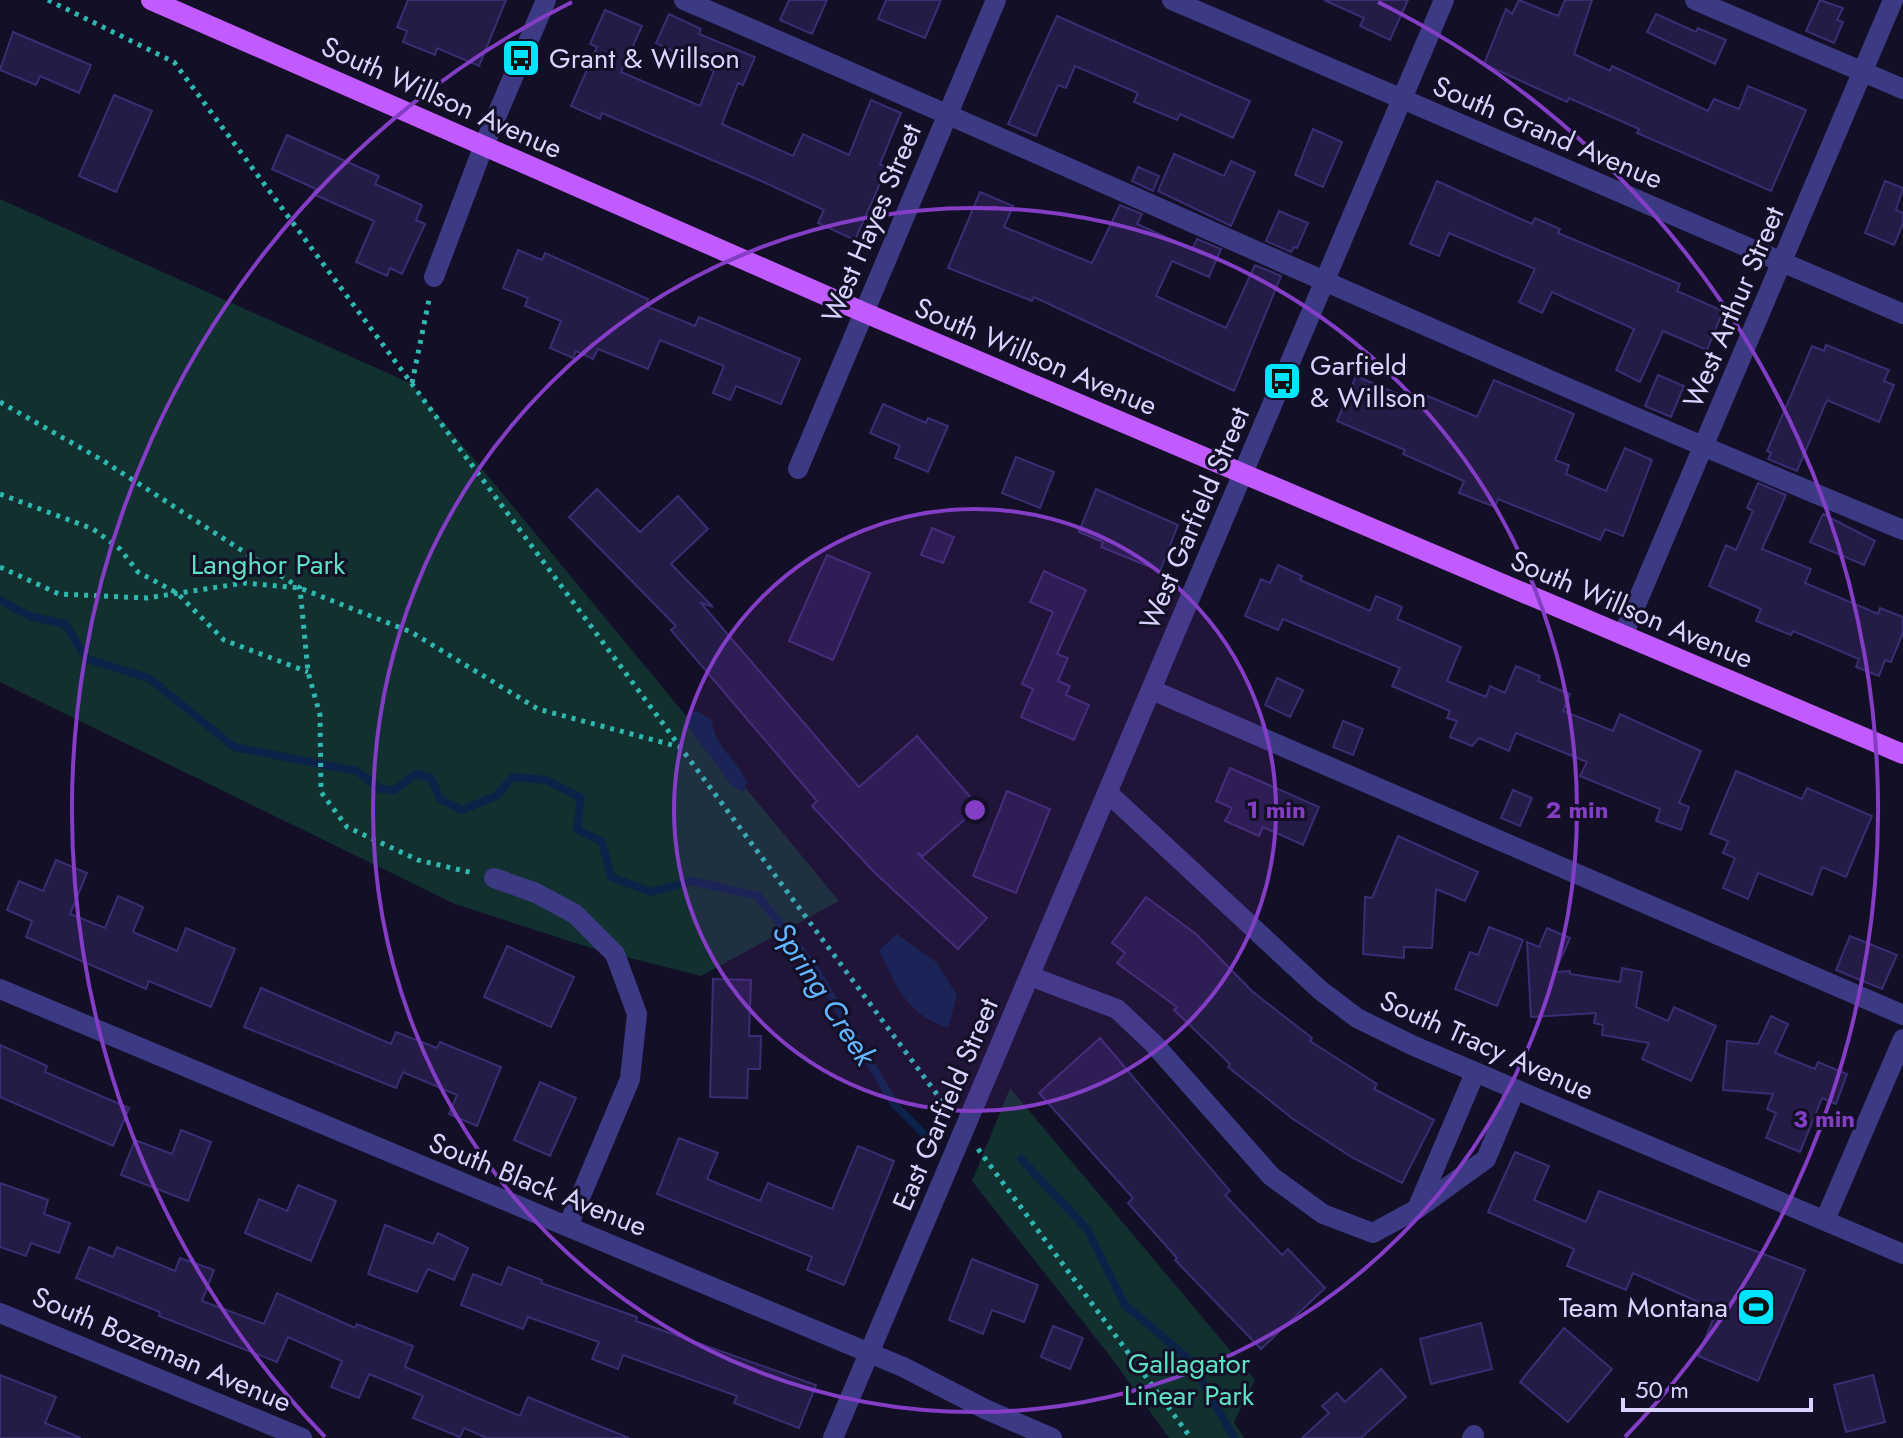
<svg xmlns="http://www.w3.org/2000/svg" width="1903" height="1438" viewBox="0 0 1903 1438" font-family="Jost,sans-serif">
<rect width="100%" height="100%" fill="#130f26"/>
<path fill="#12302f" d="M0 199 412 384 839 901 701 976 591 948 455 904 0 682Z
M1010 1088 1255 1380 1234 1422 1244 1438H1169L1110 1356 972 1181Z"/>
<path fill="#0c2248" d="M690 712H699L712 720C714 747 736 758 747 782L743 792 731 785 686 724Z
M897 934 936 962 957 995 948 1028C905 1013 898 989 879 950Z"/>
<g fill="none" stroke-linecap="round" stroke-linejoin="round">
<path stroke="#0c2248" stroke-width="8" d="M0 600 29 616 65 624 87 659 149 678 234 747 357 771 380 789 395 790 415 774 431 778 440 799 462 810 496 796 513 777 546 780 581 798 577 829 602 842 611 877 651 892 692 881 758 896 814 967 895 1105 930 1140
M1021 1159 1087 1229 1125 1305 1190 1360 1234 1438"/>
</g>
<path fill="#241b47" stroke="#3b2d73" stroke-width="2" d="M408 0H506L479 66 437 48 435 55 403 42 407 31 397 27Z
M789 0H827L812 34 780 20Z
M886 0H941L925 38 878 19Z
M1324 0H1408L1390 40 1360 26 1364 18Z
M1519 0 1558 16 1565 0H1592L1574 54 1610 71 1612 66 1708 111 1714 99 1739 109 1748 86 1806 110 1771 191 1637 133 1639 129 1569 98 1567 102 1484 64 1506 9 1512 14Z
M1820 0 1843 8 1837 20 1843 22 1834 43 1806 31Z
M605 10 642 26 621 72 700 106 714 71 656 43 669 14 701 29 699 34 755 57 743 85 738 83 722 124 793 156 803 134 849 155 871 100 901 113 880 164 887 168 855 240 818 223 824 210 759 180 602 113 600 119 571 106 597 47 590 44Z
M1656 14 1696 32 1698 28 1726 40 1715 64 1647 32Z
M1057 16 1250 101 1233 138 1180 114 1177 120 1134 102 1138 93 1075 66 1066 88 1058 85 1036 136 1008 124Z
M13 32 91 65 79 93 40 76 36 85 0 70Z
M114 95 152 111 116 192 79 176Z
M1313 129 1342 142 1323 187 1295 175Z
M287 135 379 176 375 184 422 205 416 220 425 224 402 274 390 268 387 276 356 262 374 221 313 194 316 189 272 169Z
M1174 154 1224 176 1231 161 1255 172 1231 226 1158 191Z
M1138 167 1159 176 1153 191 1132 181Z
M1437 181 1532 224 1535 218 1560 229 1558 233 1680 284 1677 291 1723 311 1707 350 1663 331 1640 382 1616 370 1634 329 1552 292 1542 313 1519 302 1535 269 1449 233 1439 256 1410 244Z
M1885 181 1903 188 1896 210 1903 213V223L1894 245 1865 233Z
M980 192 1013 206 1004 227 1092 263 1120 205 1142 214 1137 224 1192 249 1197 239 1221 249 1209 277 1172 261 1156 296 1226 328 1255 265 1281 276 1234 391 1034 297 1032 301 948 268Z
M1279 211 1308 223 1297 248 1294 247 1291 252 1266 241Z
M518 250 542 260 545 253 648 299 646 306 695 326 699 317 800 359 781 404 736 386 730 400 713 393 724 366 660 340 648 369 598 349 593 359 576 351 573 358 550 348 561 321 525 306 528 298 503 288Z
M1826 345 1889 370 1884 381 1894 385 1879 422 1827 400 1797 471 1768 459 1771 453 1767 451 1812 346 1824 351Z
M1658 375 1684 386 1671 417 1645 406Z
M1356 376 1424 405 1428 396 1477 417 1494 380 1574 414 1555 460 1569 465 1566 474 1606 491 1625 448 1652 460 1623 536 1605 529 1600 540 1498 499 1495 507 1459 493 1464 481 1403 454 1405 450 1337 421Z
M883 404 926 423 928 418 948 426 928 472 895 458 900 446 870 433Z
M1016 457 1054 472 1040 508 1002 493Z
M1758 483 1786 495 1762 549 1811 569 1805 583 1878 614 1880 608 1903 617V632L1891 662 1885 660 1879 676 1856 667 1859 659 1793 631 1791 635 1756 621 1761 609 1709 586 1726 545 1736 550 1753 511 1747 508Z
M597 489 640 532 678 496 708 529 671 564 713 607 700 602 859 787 917 736 979 807 923 856 917 853 987 918 958 949 876 874 812 806 817 801 671 630 676 626 569 517Z
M1096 489 1178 525 1160 571 1101 547 1103 542 1079 532Z
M1823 514 1875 541 1864 565 1810 542Z
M932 528 954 537 943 563 921 555Z
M827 555 870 573 833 660 789 641Z
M1278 565 1302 576 1300 580 1370 611 1376 596 1402 607 1397 619 1461 647 1447 681 1486 697 1490 686 1505 693 1516 666 1540 676 1538 681 1570 694 1563 711 1613 731 1620 714 1701 751 1679 803 1689 807 1681 830 1656 821 1660 809 1580 776 1587 762 1516 733 1509 751 1479 738 1472 746 1450 737 1457 721 1447 718 1450 711 1392 686 1400 668 1283 619 1278 630 1245 616 1261 579 1270 583Z
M1044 571 1086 590 1057 654 1068 658 1058 681 1070 686 1066 695 1089 705 1074 740 1021 717 1033 689 1022 684 1053 612 1030 602Z
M1277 678 1303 690 1290 717 1265 705Z
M1343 721 1363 729 1353 755 1333 747Z
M1230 768 1319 807 1303 845 1263 827 1259 836 1225 821 1232 808 1216 801Z
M1736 771 1802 799 1807 788 1872 816 1846 877 1822 867 1812 895 1758 873 1748 899 1723 888 1735 858 1723 853 1728 841 1710 834Z
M1513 790 1532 798 1520 826 1501 818Z
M1007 791 1050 809 1016 893 973 876Z
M1398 836 1478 872 1465 901 1436 889 1432 948 1404 947V958L1363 954 1365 897 1372 898Z
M56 860 87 873 70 914 105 928 118 896 143 907 133 932 177 951 186 928 235 949 211 1007 149 981 146 989 26 937 32 921 7 910 19 881 43 891Z
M1146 897 1196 934 1253 992 1312 1038 1310 1041 1377 1084 1374 1089 1434 1120 1402 1183 1353 1158 1293 1119 1228 1067 1230 1064 1174 1010 1177 1007 1117 963 1125 953 1112 943Z
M1489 927 1523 940 1497 1006 1455 989 1470 952 1478 955Z
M1547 928 1570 938 1555 972 1570 971V974L1620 982 1622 968 1642 972 1636 1007 1668 1021 1674 1007 1716 1026 1691 1081 1642 1059 1649 1043 1602 1035 1603 1025 1594 1023 1596 1013 1531 1017 1527 942 1539 947Z
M1850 936 1897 955 1882 989 1836 970Z
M507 946 574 977 551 1027 484 997Z
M713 979 751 980 749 1036H761L760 1069H748L747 1098 710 1097Z
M261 988 391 1044 396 1032 437 1048 440 1042 501 1067 477 1126 449 1114 457 1095 403 1072 396 1088 244 1027Z
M1771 1016 1788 1024 1775 1053 1815 1069 1818 1062 1847 1074 1836 1104 1822 1098 1800 1152 1766 1138 1776 1113 1767 1109 1773 1094 1723 1090 1727 1041 1758 1044Z
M1100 1038 1230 1191 1225 1195 1282 1255 1288 1249 1325 1288 1261 1349 1175 1260 1177 1258 1128 1203 1133 1198 1039 1093Z
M0 1045 47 1066 45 1072 129 1108 113 1146 0 1097Z
M540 1082 576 1098 550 1156 514 1140Z
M181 1130 211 1142 188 1201 121 1175 135 1140 172 1154Z
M679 1138 718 1153 707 1179 760 1201 768 1183 832 1209 858 1146 894 1161 844 1285 807 1270 812 1257 657 1194Z
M1515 1152 1549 1166 1534 1200 1586 1222 1599 1191 1805 1270 1758 1381 1698 1356 1717 1310 1633 1273 1626 1290 1567 1266 1574 1249 1488 1212Z
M0 1183 48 1200 44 1214 70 1223 59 1253 31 1243 26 1256 0 1247Z
M298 1185 336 1201 311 1261 245 1233 259 1199 287 1211Z
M385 1225 433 1244 438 1233 468 1248 454 1280 428 1269 417 1292 368 1274Z
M89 1247 113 1257 117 1247 175 1271 180 1258 214 1270 202 1301 264 1324 277 1293 355 1328 357 1324 413 1346 405 1367 520 1416 528 1397 629 1438H487L464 1428 460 1437 413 1418 423 1396 369 1374 359 1398 331 1387 342 1361 288 1337 277 1362 159 1316 160 1312 76 1278Z
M972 1259 1038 1285 1024 1322 992 1310 983 1334 949 1320Z
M508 1267 542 1280 541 1283 637 1317 636 1321 816 1385 799 1428 734 1403 737 1396 623 1355 618 1369 592 1359 599 1342 528 1317 523 1329 461 1305 473 1274 501 1285Z
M1481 1323 1492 1369 1431 1384 1420 1339Z
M1053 1326 1083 1338 1070 1369 1041 1357Z
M1564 1328 1612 1369 1568 1422 1520 1382Z
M1381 1369 1406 1397 1361 1438H1302L1329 1413 1322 1406 1337 1393 1345 1402Z
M0 1375 56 1397 45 1423 81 1438H0Z
M1873 1375 1885 1422 1846 1432 1834 1385Z"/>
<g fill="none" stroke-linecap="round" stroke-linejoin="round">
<path stroke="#2fb8b0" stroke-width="5" stroke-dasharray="4 6" stroke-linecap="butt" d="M48 0 174 62 950 1112
M412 383 430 295
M0 402 102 460 300 588 308 672 320 715 321 792 347 827 418 860 473 873
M0 494 93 529 120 549 138 572 177 593 224 640 308 672
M0 567 59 594 147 598 244 583 300 588 411 632 538 709 680 747
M978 1149 1191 1438"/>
<path stroke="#3d3a85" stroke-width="20" d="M684 0C1091 174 1493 361 1903 530
M1172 0 1903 314
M1695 0 1903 89
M434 277 484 145 546 0
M798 469 996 0
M1623 635 1893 0
M1152 690 1903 1015
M1108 793 1320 990 1357 1018 1414 1046 1903 1254
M494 878 536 893 575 914 615 954 637 1014 630 1079 568 1226
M1030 976 1117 1009 1153 1043 1271 1176 1323 1214 1373 1233 1417 1209 1475 1073
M0 989 903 1367 985 1409 1052 1438
M1417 1209 1486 1159 1515 1090
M1825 1220 1903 1039
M0 1313 302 1438
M833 1438 1444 0
M1472 1438 1474 1435"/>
<path stroke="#c25bff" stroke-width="20" d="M151 0 863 312 1903 754"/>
</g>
<circle cx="975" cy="810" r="301" fill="#843dc5" fill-opacity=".12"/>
<g fill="none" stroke="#843dc5" stroke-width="4">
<circle cx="975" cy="810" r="301"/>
<circle cx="975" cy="810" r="602"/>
<path d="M325 1437A903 903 0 0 1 572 2M1378 2A903 903 0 0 1 1625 1437"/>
</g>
<defs>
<symbol id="bus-square" viewBox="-11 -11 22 22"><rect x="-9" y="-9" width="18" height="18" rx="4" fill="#00e5ff" stroke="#130f26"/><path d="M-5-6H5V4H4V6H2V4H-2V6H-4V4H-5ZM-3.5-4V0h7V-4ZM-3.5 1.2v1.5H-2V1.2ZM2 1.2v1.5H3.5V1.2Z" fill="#111"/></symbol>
<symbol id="stadium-square" viewBox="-11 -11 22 22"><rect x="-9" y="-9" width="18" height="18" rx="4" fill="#00e5ff" stroke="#130f26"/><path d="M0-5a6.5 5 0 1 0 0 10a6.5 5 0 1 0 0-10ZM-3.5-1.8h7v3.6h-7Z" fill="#111"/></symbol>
</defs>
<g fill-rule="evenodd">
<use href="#bus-square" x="499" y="36" width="44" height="44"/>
<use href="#bus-square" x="1260" y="359" width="44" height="44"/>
<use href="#stadium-square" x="1734" y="1285" width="44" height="44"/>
</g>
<g text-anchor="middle" stroke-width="6" stroke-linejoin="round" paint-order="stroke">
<g font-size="28" fill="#d9d4ff" stroke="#130f26" text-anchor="start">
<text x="549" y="68">Grant &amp; Willson</text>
<text x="1310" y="375">Garfield<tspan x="1310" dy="32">&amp; Willson</tspan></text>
<text x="1728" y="1317" text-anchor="end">Team Montana</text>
</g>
<g font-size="28" fill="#d9d4ff" stroke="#130f26">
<text transform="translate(442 97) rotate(24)" y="10">South Willson Avenue</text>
<text transform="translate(1548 132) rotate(23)" y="10">South Grand Avenue</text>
<text transform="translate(871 223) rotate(-67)" y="10">West Hayes Street</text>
<text transform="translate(1733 307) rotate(-67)" y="10">West Arthur Street</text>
<text transform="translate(1036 356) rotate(23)" y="10">South Willson Avenue</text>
<text transform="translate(1194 518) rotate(-67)" y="10">West Garfield Street</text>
<text transform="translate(1632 609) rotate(23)" y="10">South Willson Avenue</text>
<text transform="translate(1487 1045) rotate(24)" y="10">South Tracy Avenue</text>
<text transform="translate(945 1104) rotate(-67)" y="10">East Garfield Street</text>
<text transform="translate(538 1184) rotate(22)" y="10">South Black Avenue</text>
<text transform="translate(162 1349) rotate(23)" y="10">South Bozeman Avenue</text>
</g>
<g font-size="28" fill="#5fe0c0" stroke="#130f26">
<text x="268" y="574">Langhor Park</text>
<text x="1189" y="1373">Gallagator<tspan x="1189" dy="32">Linear Park</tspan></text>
</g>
<g font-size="30" font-style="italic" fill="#62b6ff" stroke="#130f26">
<text transform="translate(824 994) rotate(57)" y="10">Spring Creek</text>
</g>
</g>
<circle cx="975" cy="810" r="12" fill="#843dc5" stroke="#130f26" stroke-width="4"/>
<g font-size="24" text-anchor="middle" font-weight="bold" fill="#843dc5" stroke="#130f26" stroke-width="6" stroke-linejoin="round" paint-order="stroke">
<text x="1276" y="818">1 min</text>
<text x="1577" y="818">2 min</text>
<text x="1824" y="1127">3 min</text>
</g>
<path d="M1623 1398v12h188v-12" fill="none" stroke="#d9d4ff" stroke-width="4"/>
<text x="1635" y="1398" font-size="24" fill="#d9d4ff" stroke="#130f26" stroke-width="6" paint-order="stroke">50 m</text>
</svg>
